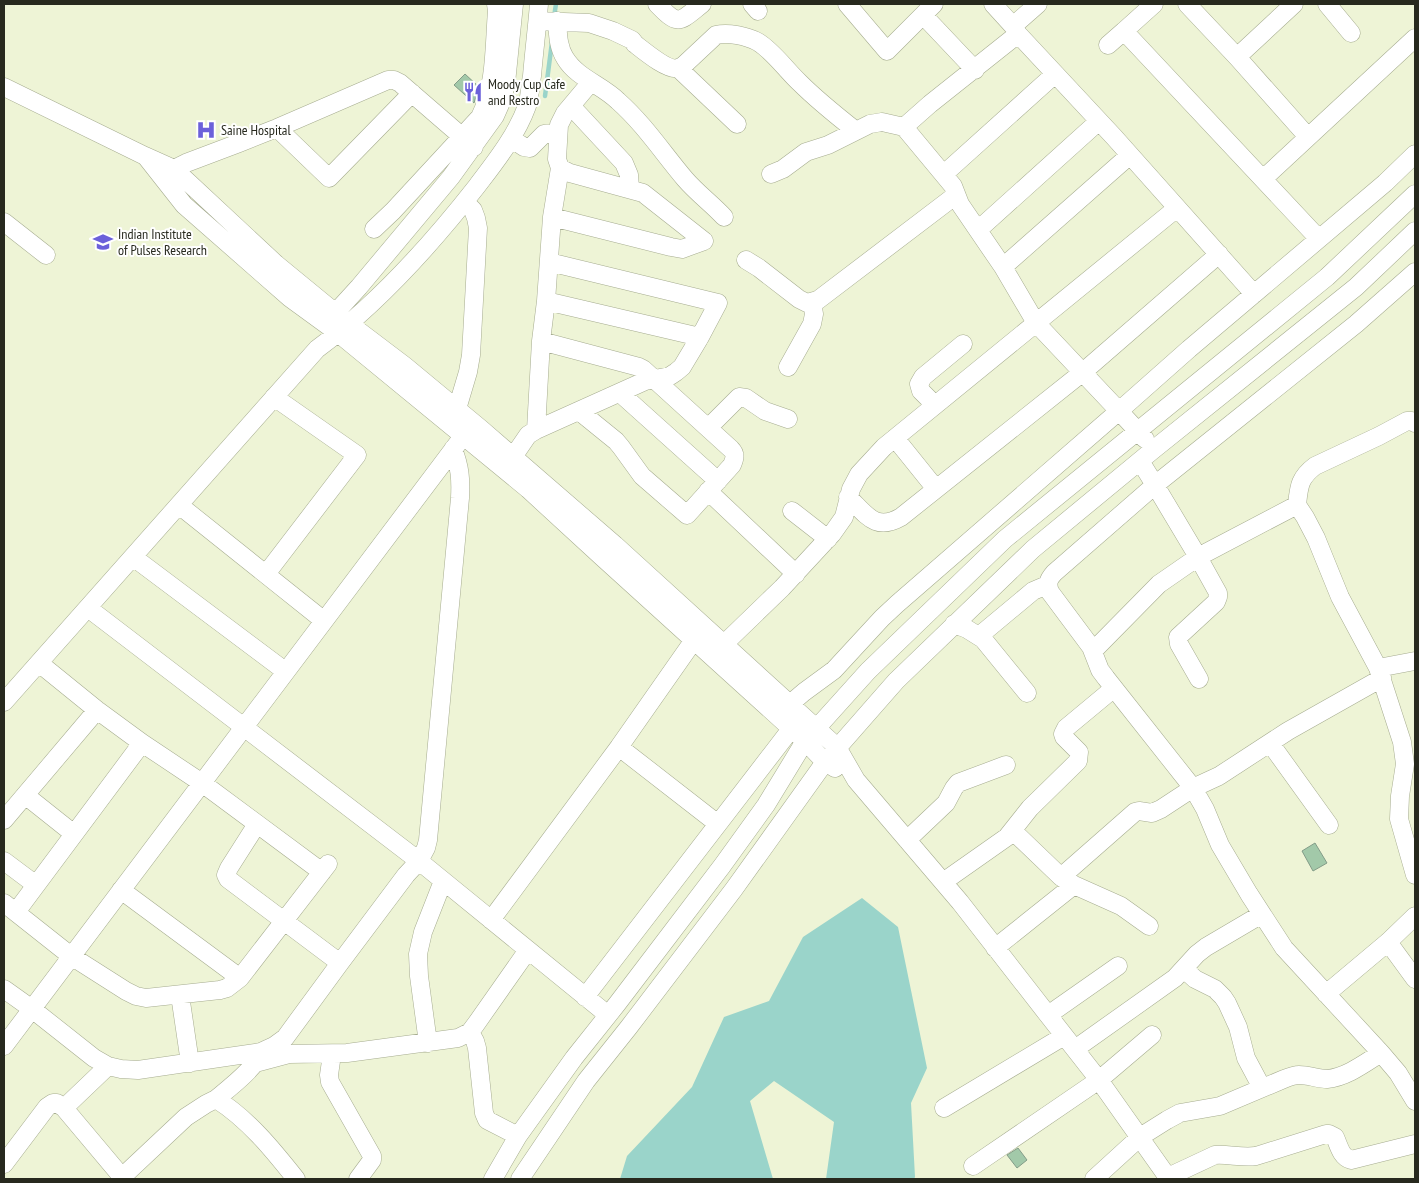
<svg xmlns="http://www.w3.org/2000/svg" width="1419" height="1183" viewBox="0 0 1419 1183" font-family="'PT Sans Narrow',sans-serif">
<rect width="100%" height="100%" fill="#eef4d6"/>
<path fill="#9ad4ca" d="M862 898 898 927 927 1068 911 1103 915 1177 914 1179H826L834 1122 774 1081 750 1101 773 1179H620L627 1156 692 1087 724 1017 769 1001 803 937Z"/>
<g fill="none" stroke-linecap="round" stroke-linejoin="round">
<path stroke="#9ad4ca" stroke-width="4.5" d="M554 17 556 4
M545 96 552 42"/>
</g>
<path fill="#a2c9a9" stroke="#839c88" d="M465 74 479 87 474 103 454 85Z
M1315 843 1327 863 1313 871 1302 851Z
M1018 1148 1027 1160 1017 1168 1007 1155Z"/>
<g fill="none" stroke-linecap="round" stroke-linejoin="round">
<defs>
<path id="minor" d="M657 4C679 27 679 22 702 4
M752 4 758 11
M847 4 887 51 934 4
M993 4 1013 26 1038 4
M1187 4 1237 57 1308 137
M1327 4 1351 33
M923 15 975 70
M538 21 589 23 613 31 632 40 635 44C644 51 668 71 678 68 681 67 683 66 685 64L716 35C728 32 747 36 758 42 774 52 786 70 800 83 817 100 837 116 856 131
M557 21C558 34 558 47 565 58 577 78 602 85 618 101 644 124 663 153 685 179 697 193 712 204 724 217
M1124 31 1154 4
M1018 34 1114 137 1254 294
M1108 45 1124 31 1319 239
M1237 57 1294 4
M678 68 737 124
M591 82 565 113 559 125 557 159 560 168 570 173 643 193 704 241
M4 87 145 156 174 169 276 264 343 319 405 366 481 429 615 545 816 728 837 747 856 780 960 902 1048 1015 1099 1080 1169 1179
M571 106 624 163 629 175 630 188
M277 128 329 178 412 93
M512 139 524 147 530 148 544 134 558 133
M147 158 184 205 290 298 338 333 528 489 603 558 805 741 825 762 835 768
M174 169 186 163 239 143 277 128 388 80H394L400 83 474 147
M771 174 783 169 806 152 828 145 870 124 882 122 904 127
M944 174 1055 74
M1263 179 1415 38
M552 217 671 247 682 249 704 241
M4 222 46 255
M374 229 393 211 480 117C496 85 494 46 497 11L496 4
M978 230 1099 121
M746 260 759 268 799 299 807 303 818 300 956 195
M1003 267 1130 155
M1415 272 1356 324 1155 485 1198 557 1297 505 1305 517 1316 538 1340 597 1378 668 1402 742 1405 764 1400 796 1399 819 1415 875
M546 301 700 337
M328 321 359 287 451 177 495 116 502 100 506 83 514 4
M541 341 639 367 643 369 731 449C736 454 735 458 732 465L687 515 642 476 621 447 616 441 579 411
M788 367 812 324 814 314 812 302
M620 393 718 481
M935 405 921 391 919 384 923 377 963 344
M457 409 468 372 471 355 478 228 476 218 473 210 465 202
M708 428 739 397 746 398 765 411 788 419
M536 430 541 341 546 301 552 217 560 168
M895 438 936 489
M1145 439 1119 411 1189 349 1385 183 1415 154
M513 457 528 435 536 430 645 381 670 376 676 372 682 367 700 337 718 303 549 262
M1140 461 1155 485 1054 573C1048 580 1047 583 1050 592L1091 647 1100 670 1106 678 1193 788 1205 809 1220 845 1249 894 1284 948 1381 1053 1398 1073 1415 1101
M708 491 796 574
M848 497C866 514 875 532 901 517L1083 372 1219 254
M179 505 323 620
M1297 505C1299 487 1299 478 1315 466L1379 436 1407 421H1412L1415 423
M792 511 828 539
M133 557 285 671
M266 574 357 455 274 397
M88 608 419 861 608 1015
M954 624 967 629 983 639 1027 693
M979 636 1033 591 1047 585
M724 644 782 588 832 534 844 517 851 489 859 474 884 447 1177 208
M1093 651 1159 584 1198 557 1218 593V597L1216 602 1178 637 1179 644 1199 679
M39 663 97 710 142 743 202 783 322 872
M1378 668 1415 661
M4 702 317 349C378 304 430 246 477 186 496 161 516 136 527 106 530 97 530 85 532 76 534 52 537 28 539 4
M790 704 804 692 834 670 882 618 897 604 1119 411 1036 323 1003 267 960 204 953 186 904 127 930 104 1018 34 1013 26
M1270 743 1329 825
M619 747 718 824
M25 795 74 834
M4 820 97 710
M257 824 229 868 226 875 228 879 340 963
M1013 831 1061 877 1074 885 1121 906 1149 926
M907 840 946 803 954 788 958 783 1006 765
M4 861 36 885
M1061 877 1135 812 1139 811 1152 813 1161 809 1193 788 1219 776 1288 731 1382 678
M943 882 1007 837 1030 808 1078 761 1079 752 1064 737 1063 734 1066 728 1113 689
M121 890 240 978 328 864
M4 903 71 956 126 991 136 996 146 998 220 990 227 988 240 978
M16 912 142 743
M491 920 619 747 694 640 702 631
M1388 942 1415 979
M995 948 1074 885
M1184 969 1195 979 1215 989 1223 997 1227 1003 1238 1027 1246 1058 1262 1088
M4 989 32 1009 94 1058 108 1066 121 1069 138 1070 261 1052 274 1046 285 1038 340 963 406 875 419 861 426 848 428 840 460 498C461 479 460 467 453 449
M1326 994 1388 942 1415 916
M180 995 190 1063
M585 997 791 729
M1048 1015 1118 966
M470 1032 475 1041 477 1048 484 1113 487 1120 518 1136
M428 1043 419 976 418 954 423 932 443 881
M4 1046 458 443
M1075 1049 1175 978 1197 954 1206 947 1262 914
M332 1054 329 1075 330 1082 372 1156V1160L358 1179
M259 1062 289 1054 347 1053 458 1038 470 1032 476 1024 528 950
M216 1099C228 1089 257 1067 261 1052
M64 1108 108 1066
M944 1108 1064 1036
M4 1164 47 1107 53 1103H57L64 1108 122 1177
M973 1166 1099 1080 1152 1035
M1168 1177 1215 1155C1229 1154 1242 1158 1256 1156L1326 1134H1329L1335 1137C1339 1146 1341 1157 1351 1160L1415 1144
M120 1179 186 1117 206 1104 216 1099C248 1119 273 1150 296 1179
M493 1179 518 1136 574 1058 617 1004 722 866 766 805 805 741 868 671 1005 539 1327 277 1415 194
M520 1179 586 1081 629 1027 734 889 825 762 896 681 1033 549 1153 450 1356 287 1415 231
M1094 1179 1140 1137 1167 1120 1180 1113 1220 1106 1284 1079C1289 1077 1294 1075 1299 1075 1309 1075 1318 1079 1327 1079 1347 1077 1365 1063 1381 1053"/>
</defs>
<use href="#minor" stroke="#a6ac90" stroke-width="19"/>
<use href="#minor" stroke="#fff" stroke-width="18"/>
</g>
<defs>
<symbol id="restaurant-bare" viewBox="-9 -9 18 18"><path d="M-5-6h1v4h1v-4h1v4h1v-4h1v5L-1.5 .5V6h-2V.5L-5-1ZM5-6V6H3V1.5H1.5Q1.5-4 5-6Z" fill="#6b60da" stroke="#fff" stroke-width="2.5" paint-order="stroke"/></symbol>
<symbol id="hospital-bare" viewBox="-9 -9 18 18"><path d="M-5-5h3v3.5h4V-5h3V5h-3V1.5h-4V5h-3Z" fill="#6b60da" stroke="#fff" stroke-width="2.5" paint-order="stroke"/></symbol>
<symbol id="university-bare" viewBox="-9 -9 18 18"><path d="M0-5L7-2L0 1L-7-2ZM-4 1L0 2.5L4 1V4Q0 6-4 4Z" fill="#6b60da" stroke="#fff" stroke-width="2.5" paint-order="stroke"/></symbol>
</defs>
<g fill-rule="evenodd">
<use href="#restaurant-bare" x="459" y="78" width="28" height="28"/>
<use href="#hospital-bare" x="192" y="116" width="28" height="28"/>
<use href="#university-bare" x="89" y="228" width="28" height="28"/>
</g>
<g text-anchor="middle" stroke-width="4" stroke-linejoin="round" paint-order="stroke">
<g font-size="14" fill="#27291e" stroke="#fff" text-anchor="start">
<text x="488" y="89">Moody Cup Cafe<tspan x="488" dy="16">and Restro</tspan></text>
<text x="221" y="135">Saine Hospital</text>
<text x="118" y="239">Indian Institute<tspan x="118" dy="16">of Pulses Research</tspan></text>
</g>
</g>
<rect width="1419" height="1183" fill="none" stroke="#27291e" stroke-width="10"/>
</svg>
